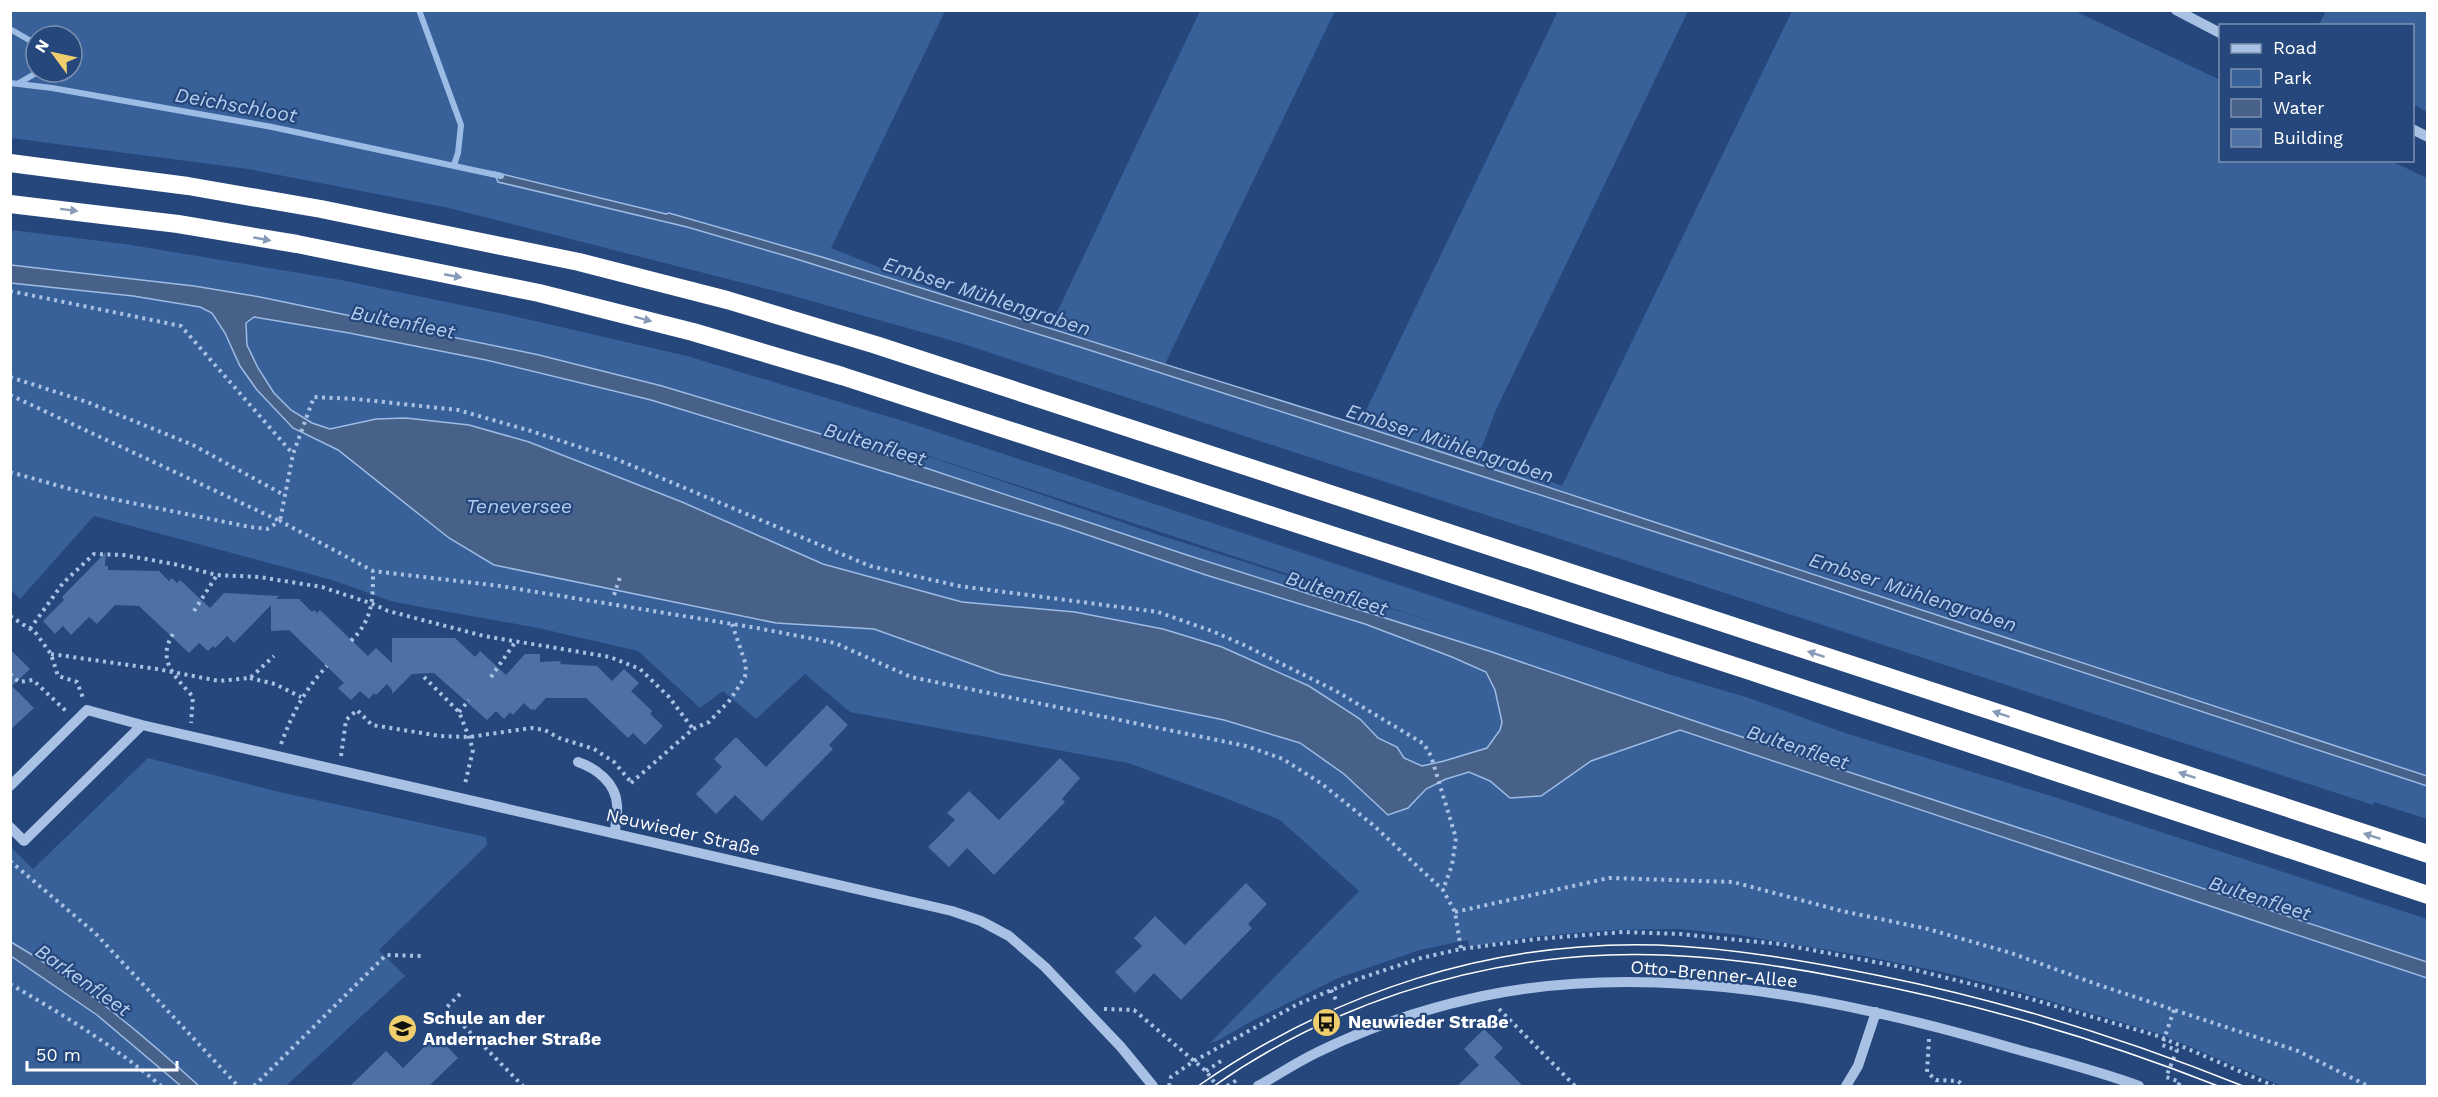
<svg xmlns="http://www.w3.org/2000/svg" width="2438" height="1097" viewBox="0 0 2438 1097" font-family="'Work Sans',sans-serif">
<rect width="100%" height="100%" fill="#25477c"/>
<path fill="#386099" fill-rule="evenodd" d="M10 11H945L831 248 973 305 822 257 670 213 667 214 495 172 498 181 687 227 793 258 1083 348 1749 562 2427 786V819L2374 802 2373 805 2361 801 957 342 790 295 449 208 248 169 11 138ZM36 36H72V72H36Z
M1200 11H1335L1165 364 1049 329Z
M1558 11H1688L1496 410 1480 452 1562 486 1792 11H2075L2220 80V160L2391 161 2427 178V776L1359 425Z
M2326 11H2427V112L2413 104 2412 26 2319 25Z
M11 230 125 244 341 280 513 316 687 356 913 424 1668 674 1749 698 1845 733 2051 796 2427 919V1086H2282L2160 1034 2023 993 1947 973 1864 956 1738 935 1681 929 1611 930 1531 937 1469 947 1468 940 1420 950 1338 978 1252 1021 1217 1041 1210 1043 1359 891 1280 820 1220 796 1128 763 850 712 805 674 756 719 723 691 700 708 638 651 538 628 394 602 332 580 94 516 20 599 11 590ZM890 443 1449 627 1156 534Z
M148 758 275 791 486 837 487 845 379 950 405 976 286 1086H11L10 846 33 869Z"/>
<path fill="#486188" stroke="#9dbce5" stroke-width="1.5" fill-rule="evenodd" d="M494 172 666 214 669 213 822 257 1359 425 2427 776V786L1749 562 1083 348 793 258 687 227 498 182Z
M11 265 194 286 260 297 539 355 662 386 854 444 1187 555 1489 651 1721 730 2427 962V978L1680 730 1591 761 1541 796 1510 798 1490 781 1469 772 1446 779 1426 789 1408 808 1388 815 1344 774 1300 743 1224 720 1000 674 874 629 776 623 494 565 449 538 338 450 293 428 257 390 240 366 225 333 212 313 200 307 133 296 11 283ZM254 317 349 333 486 360 651 400 1061 526 1206 575 1365 624 1452 657 1486 672 1495 690 1502 722 1500 730 1487 748 1444 761 1422 766 1404 758 1397 747 1378 738 1360 719 1309 686 1222 647 1163 629 1075 612 962 602 823 564 682 502 529 442 469 425 406 418 376 419 330 429 312 423 291 410 274 393 258 368 247 345 246 323Z
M11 942C80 982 140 1032 199 1086H181L97 1015 11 956Z"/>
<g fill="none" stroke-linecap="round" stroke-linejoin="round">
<path stroke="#9dbce5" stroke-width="6" d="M419 10 461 125 458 153 454 165
M10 29 36 44
M10 83 52 88 272 127 501 176
M19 83 38 72"/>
</g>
<path fill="#4d71a4" d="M106 552 105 566H108V570L159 571 169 581 172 578 177 583 180 580 210 608 224 593 279 596 276 599H299L312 612 314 610 317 613 320 610 368 656 376 648 392 663V638H455L475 657 480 651 506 675 525 654H540V662L561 661 560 664 597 666 612 681 624 669 639 683 631 691 652 711 650 714 663 726 645 745 633 733 628 738 586 698H546L535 710 533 709 531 710 524 703 513 715 510 712 504 719 496 711 487 720 434 673 412 674 392 694V690L387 684 376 695 374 693 369 699 360 691 351 700 338 688 344 683 289 630 271 631V605L234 643 227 636 215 648 213 646 208 651 199 643 189 653 139 606 115 605 97 624 89 617 71 635 63 626 55 634 43 621 64 600 62 597Z
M10 649 30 669 12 686 34 708 10 730Z
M827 705 848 725 829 745 833 749 762 821 735 795 716 814 696 794 722 767 714 759 736 737 766 767Z
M1060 758 1080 778 1062 799 1065 802 994 875 967 848 949 867 928 847 955 820 947 813 969 791 999 820Z
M1246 883 1267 904 1248 924 1252 928 1181 1000 1154 973 1135 993 1115 972 1142 946 1134 938 1155 916 1185 945Z
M1484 1029 1503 1048 1494 1057 1523 1086H1457L1479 1065 1464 1049Z
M436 1035 458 1058 429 1086H350L386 1051 403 1068Z"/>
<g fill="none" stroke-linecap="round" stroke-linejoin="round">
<path stroke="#a9c1e5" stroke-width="4" stroke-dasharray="3 4.5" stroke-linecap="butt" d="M10 291 181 326 293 454
M10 377 87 402 193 445 284 495
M10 395 280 521 293 454 314 397 356 399 458 410 531 431 616 459 870 566 959 586 1158 612 1212 631 1244 645 1336 691 1424 744 1431 756 1456 838 1452 865 1443 890
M10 472 88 494 250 527 267 529 280 521 373 571 500 586 757 628 835 643 911 677 1246 746 1283 759 1322 784 1373 825 1443 890 1455 912 1461 949
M614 595 620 577
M194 611 217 575
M10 616 35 632 51 654 58 676 77 682 83 698
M30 629 63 583 94 554 123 555 174 564 217 575 259 577 322 587 373 604 388 611 484 636 610 657 640 669 669 697 693 729
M173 634C156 661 176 677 193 697L191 723
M351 641C373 619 373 600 373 571
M51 654 157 669 219 681 250 678 274 656
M10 674 19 682 33 680 66 711
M424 677 459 712 469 737 473 750 465 784
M491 677 516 641
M250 678 275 684 301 697
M459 712 469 700
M281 744C292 714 305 689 327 666
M341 756 346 720 357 710 372 725 440 736 469 737 531 728 545 730 559 738 594 749 614 762 631 782
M631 783 693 729 709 722 730 700 745 677 746 665 732 624
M10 861 95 933 238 1086
M1455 912 1609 878 1733 882 1842 911 1928 929 2011 953 2096 984 2298 1051 2368 1086
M10 984C62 1014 116 1047 161 1086
M1331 990 1336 1000
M460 994 446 1008 523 1086
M1104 1009 1134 1010 1206 1071 1217 1086
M1499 1009 1575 1086
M2174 1010 2162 1045 2177 1050 2166 1077 2180 1082 2178 1086
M1929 1039 1927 1072 1936 1080 1958 1081 1964 1086
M1206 1071 1224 1059
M254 1086 386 955 422 956
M1169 1086 1171 1077 1194 1061 1298 1004 1358 979 1421 958 1461 949 1537 939 1623 932 1680 934 1780 944 1907 968 2024 997 2158 1036 2274 1086
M1227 1086 1237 1080"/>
<path stroke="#a9c1e5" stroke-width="10" d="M2176 10 2220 33
M2412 129 2428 137
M578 762C596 768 616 783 617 805 618 814 615 824 615 833
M10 786 87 710 142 725 952 911 981 921 1009 936 1045 967 1121 1047 1153 1086
M10 827 24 841 142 725
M1258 1086C1278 1075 1297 1062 1318 1052 1369 1027 1427 1008 1483 996 1657 960 1845 999 2012 1048 2055 1060 2098 1071 2139 1086
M1846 1086 1858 1066 1876 1012"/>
<path stroke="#fff" stroke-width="18" d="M10 163 188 186 321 209 579 262 727 300 876 345 2428 854
M10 204 178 224 297 244 539 293 693 332 842 376 1753 672 2428 895"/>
<path stroke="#fff" stroke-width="1.5" d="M1198 1086C1334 992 1492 940 1658 945 1733 948 1807 961 1881 976 2005 1001 2126 1039 2243 1086
M1214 1086C1328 1006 1469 960 1609 955 1689 952 1770 963 1849 979 1975 1003 2099 1039 2218 1086"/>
</g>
<defs><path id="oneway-solid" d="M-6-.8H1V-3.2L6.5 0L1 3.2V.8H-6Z" transform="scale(1.5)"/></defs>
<g fill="#879ab7">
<use href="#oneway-solid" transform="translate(69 210) rotate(7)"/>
<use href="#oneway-solid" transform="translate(262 239) rotate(10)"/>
<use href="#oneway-solid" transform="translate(453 276) rotate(11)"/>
<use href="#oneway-solid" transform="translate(643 319) rotate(15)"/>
<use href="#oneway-solid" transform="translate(1816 654) rotate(-162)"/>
<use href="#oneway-solid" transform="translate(2001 714) rotate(-162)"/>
<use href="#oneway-solid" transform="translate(2187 775) rotate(-162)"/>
<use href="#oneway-solid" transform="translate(2372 836) rotate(-162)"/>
</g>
<defs>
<symbol id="bus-disc" viewBox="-11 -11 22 22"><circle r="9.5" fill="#eece6d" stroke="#25477c"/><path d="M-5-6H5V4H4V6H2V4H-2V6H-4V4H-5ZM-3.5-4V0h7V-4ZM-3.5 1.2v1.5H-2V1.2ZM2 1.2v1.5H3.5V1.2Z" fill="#111"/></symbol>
<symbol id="school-disc" viewBox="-11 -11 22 22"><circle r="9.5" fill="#eece6d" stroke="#25477c"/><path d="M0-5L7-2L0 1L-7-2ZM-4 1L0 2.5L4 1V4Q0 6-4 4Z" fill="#111"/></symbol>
</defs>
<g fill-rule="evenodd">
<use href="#bus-disc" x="1310" y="1006" width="33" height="33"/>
<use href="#school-disc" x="386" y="1012" width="33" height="33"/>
</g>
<g text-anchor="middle" stroke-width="4.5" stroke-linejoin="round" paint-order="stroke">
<g font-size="18" fill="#fff" stroke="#25477c">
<text transform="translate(683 832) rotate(13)" y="6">Neuwieder Straße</text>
<text transform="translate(1714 974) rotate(5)" y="6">Otto-Brenner-Allee</text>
</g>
<g font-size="18" font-weight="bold" fill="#fff" stroke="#25477c" text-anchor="start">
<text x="423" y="1024">Schule an der<tspan x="423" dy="21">Andernacher Straße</tspan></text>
<text x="1348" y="1028">Neuwieder Straße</text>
</g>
<g font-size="20" font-style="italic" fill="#b4cced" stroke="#25477c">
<text transform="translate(236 105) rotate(10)" y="7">Deichschloot</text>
<text transform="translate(987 296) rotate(18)" y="7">Embser Mühlengraben</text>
<text transform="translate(403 322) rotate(11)" y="7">Bultenfleet</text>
<text transform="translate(1450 443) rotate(18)" y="7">Embser Mühlengraben</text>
<text transform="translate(875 444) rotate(17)" y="7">Bultenfleet</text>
<text x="519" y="513">Teneversee</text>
<text transform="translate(1913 592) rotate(18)" y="7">Embser Mühlengraben</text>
<text transform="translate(1337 593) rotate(18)" y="7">Bultenfleet</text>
<text transform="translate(1798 747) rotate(18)" y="7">Bultenfleet</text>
<text transform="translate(2260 898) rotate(18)" y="7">Bultenfleet</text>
<text transform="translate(83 980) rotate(35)" y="7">Barkenfleet</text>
</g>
</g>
<rect width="2438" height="1097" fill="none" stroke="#ffffff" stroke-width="24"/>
<rect x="2219" y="24" width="195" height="138" fill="#25477c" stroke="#7c91b0" stroke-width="1.5"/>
<rect x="2231" y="44" width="30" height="9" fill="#a9c1e5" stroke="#7c91b0" stroke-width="1.5"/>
<text x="2273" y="54" font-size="18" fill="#ffffff">Road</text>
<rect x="2231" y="69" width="30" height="18" fill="#386099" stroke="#7c91b0" stroke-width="1.5"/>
<text x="2273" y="84" font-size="18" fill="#ffffff">Park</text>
<rect x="2231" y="99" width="30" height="18" fill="#486188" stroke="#7c91b0" stroke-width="1.5"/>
<text x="2273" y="114" font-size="18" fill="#ffffff">Water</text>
<rect x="2231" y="129" width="30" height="18" fill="#4d71a4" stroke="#7c91b0" stroke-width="1.5"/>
<text x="2273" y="144" font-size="18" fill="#ffffff">Building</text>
<g transform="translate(54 54) rotate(303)"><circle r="28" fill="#25477c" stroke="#7c91b0" stroke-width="1.5"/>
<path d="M0-4.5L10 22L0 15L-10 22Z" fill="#eece6d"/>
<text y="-9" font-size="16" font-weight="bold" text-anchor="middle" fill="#ffffff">N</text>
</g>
<path d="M27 1061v9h150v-9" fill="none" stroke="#ffffff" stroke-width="3"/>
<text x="36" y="1061" font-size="18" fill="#ffffff" stroke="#25477c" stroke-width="4.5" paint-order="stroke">50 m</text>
</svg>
